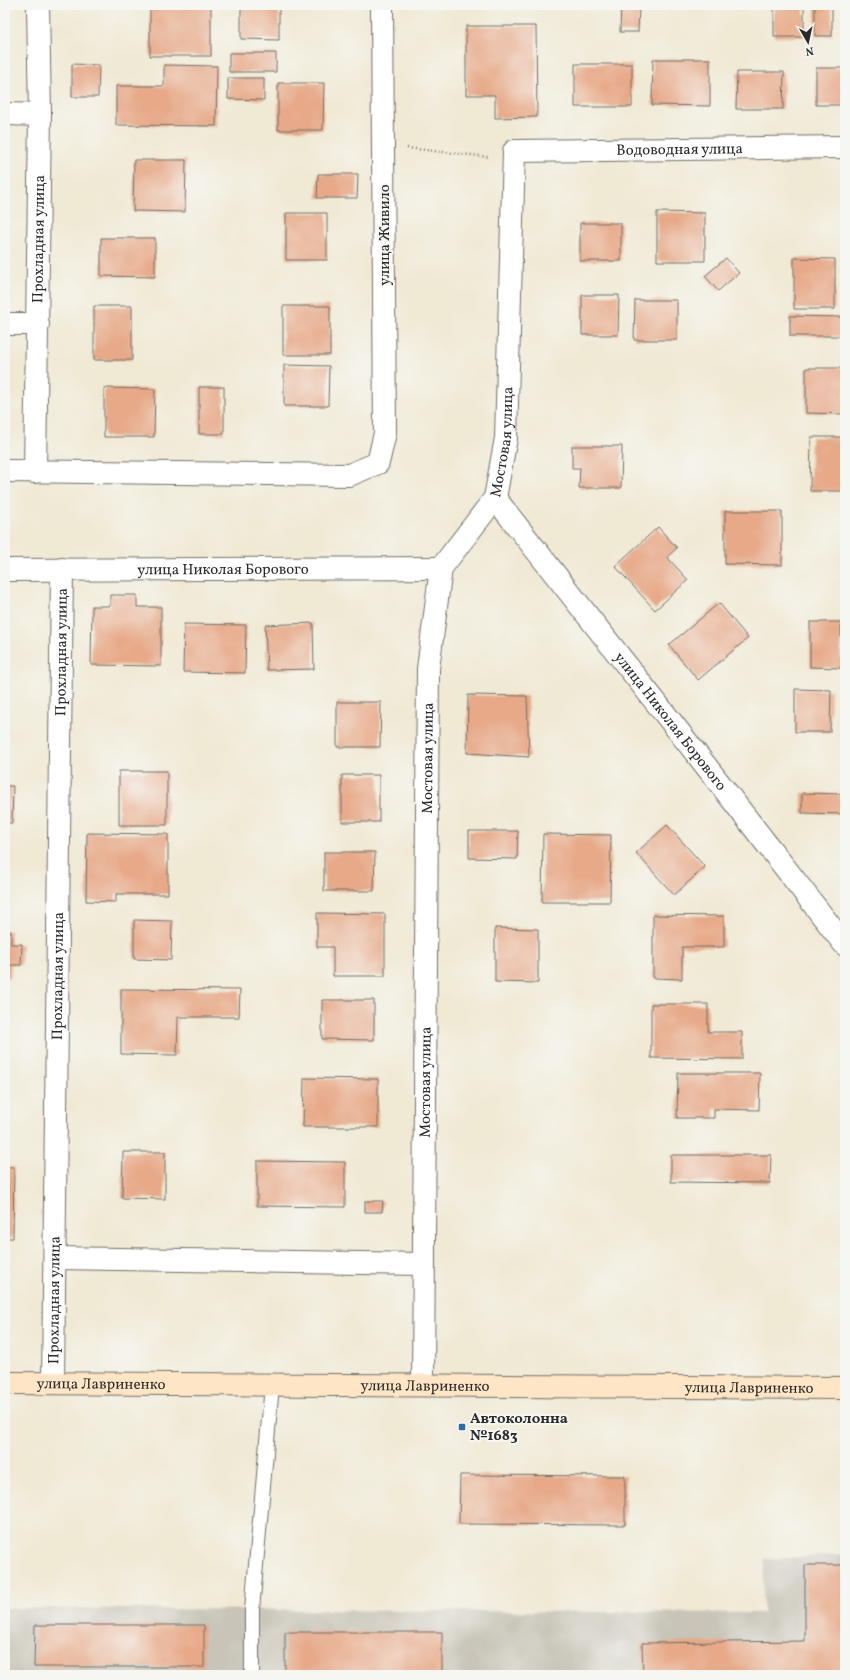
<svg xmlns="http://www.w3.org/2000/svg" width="850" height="1680" viewBox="0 0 850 1680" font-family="Vollkorn,serif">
<rect width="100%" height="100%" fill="#f6f6f2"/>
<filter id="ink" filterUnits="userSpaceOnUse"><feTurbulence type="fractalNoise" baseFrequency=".025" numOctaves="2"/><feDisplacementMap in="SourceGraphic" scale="8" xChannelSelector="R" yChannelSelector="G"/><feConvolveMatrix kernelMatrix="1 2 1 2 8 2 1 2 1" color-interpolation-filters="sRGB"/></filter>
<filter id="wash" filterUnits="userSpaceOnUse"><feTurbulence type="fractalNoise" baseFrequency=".012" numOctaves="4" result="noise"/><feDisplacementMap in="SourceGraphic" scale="16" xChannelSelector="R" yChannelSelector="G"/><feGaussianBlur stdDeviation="0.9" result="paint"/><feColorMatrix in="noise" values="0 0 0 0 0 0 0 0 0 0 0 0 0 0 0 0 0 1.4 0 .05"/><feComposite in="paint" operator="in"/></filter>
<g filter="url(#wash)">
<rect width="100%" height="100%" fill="#f0e9d4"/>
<path fill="#c8c4b8" d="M845 1555V1675H5V1608L763 1613 764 1559Z"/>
<g id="blocks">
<path fill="#e7a988" d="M150 5 211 6V56H150Z
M241 5H279V40L241 39Z
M621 5H639L638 32H620Z
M815 5H832V36H815Z
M774 7H804V37H774Z
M466 26H536L537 117 495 118V95H466Z
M229 53H276V72H229Z
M653 59H710V106L652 105Z
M72 64 99 65 98 97H72Z
M575 64H632V107H575Z
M164 65 217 66 216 126 116 125V86H164Z
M816 68H845V105H816Z
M737 72H784L783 109H736Z
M228 78H264V100L228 99Z
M278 83H324L323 130H278Z
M134 160H186L185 212 133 211Z
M318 174H358L357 198H317Z
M5 196H8V215H5Z
M657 212 705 213V261H657Z
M286 213H327V260H286Z
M580 223H621V261H580Z
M101 238H155V277L101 276Z
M726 258 739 273 718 291 705 276Z
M794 258 835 259V309H794Z
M582 295H619L618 335H582Z
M635 300H677V340H634Z
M94 306H132V360H94Z
M283 306H330V355H283Z
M790 316 842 317 841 336H790Z
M284 365 329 366 328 406H284Z
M806 368H845V414L806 413Z
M199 387H224V434H199Z
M104 388 155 389 154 437H104Z
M811 437H845V491H810Z
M572 446H622L621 488H579L580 468H572Z
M725 511H782V565L725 564Z
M658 527 677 548 667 557 688 580 655 610 615 566Z
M110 595H137V607H161V666L91 665 92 606H110Z
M719 603 748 638 698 680 669 645Z
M810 622H841V668L810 667Z
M313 623 314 669 267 670 265 625Z
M184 624 246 625 245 673 183 672Z
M795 689 831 690 830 732H795Z
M468 695 527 696 529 757 467 753Z
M337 702H381L380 747H337Z
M119 771H167V825H119Z
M342 775H379V822H342Z
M5 786H13L12 823H5Z
M802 793 845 794V814L802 813Z
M667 825 705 867 674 895 636 853Z
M469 831H518L517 859 469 858Z
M87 833 168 834V894H116V902L86 901Z
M543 834 611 835 610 902H542Z
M324 852H375L374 891H324Z
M317 913 385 914V976H333V947H317Z
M653 915 724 916V947H682V979L653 978Z
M134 920 172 921 171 960 134 959Z
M495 928 538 929V983L495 982Z
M5 931H11V944H22L21 965H11V978H5Z
M121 989 240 990 239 1017H178L177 1055 121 1054Z
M322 1000H374V1040L322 1039Z
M651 1004H708V1032H742V1059L651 1058Z
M678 1073H760L759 1110 714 1109V1118H677Z
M304 1078 378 1079V1127H303Z
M123 1152H165V1199L122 1198Z
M671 1155H771L770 1183 671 1182Z
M257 1161 345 1162V1207L257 1206Z
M5 1167H14L13 1238H5Z
M365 1201H383L382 1212H365Z
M460 1475 625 1476V1525L459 1524Z
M805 1565H845V1675H643L642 1643 805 1641Z
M35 1625H204V1667H34Z
M285 1632H442V1675H285Z"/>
</g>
</g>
<g filter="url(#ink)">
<use href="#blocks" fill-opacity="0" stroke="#706e66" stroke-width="1"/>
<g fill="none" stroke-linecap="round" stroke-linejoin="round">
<defs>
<path id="lane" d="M252 1675V1610L272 1385"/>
<g id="street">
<path d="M5 114 40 115"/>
<path d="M5 324H38"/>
<path d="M5 471 349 475 378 463 385 433 382 5"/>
<path id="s1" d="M35 472 40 115 38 5"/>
<path id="s2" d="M495 498 706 766 845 945"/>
<path id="s3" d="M5 570 441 568"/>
<path d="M55 1258 424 1264"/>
<path id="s4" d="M53 1383 62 569"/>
<path id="s5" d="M423 1385 428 669 441 568 495 498 506 438 514 151 845 147"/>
</g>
<g id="secondary">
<path id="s6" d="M5 1383 845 1388"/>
</g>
</defs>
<use href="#lane" stroke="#706e66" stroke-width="16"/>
<use href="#street" stroke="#706e66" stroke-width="24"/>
<use href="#secondary" stroke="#706e66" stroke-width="24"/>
<path stroke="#706e66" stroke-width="2.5" stroke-dasharray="1 3" stroke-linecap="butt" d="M407 148 489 157"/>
<use href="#lane" stroke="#fff" stroke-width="14"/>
<use href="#street" stroke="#fff" stroke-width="22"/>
<use href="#secondary" stroke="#fee5c5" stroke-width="22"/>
</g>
</g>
<rect fill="#1f6fb2" stroke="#f6f6f2" stroke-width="1.5" x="458" y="1423" width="8" height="8" rx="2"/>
<g text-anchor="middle" stroke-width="4" stroke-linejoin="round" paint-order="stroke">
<g font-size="15" fill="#2b2b2b" stroke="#f6f6f2">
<text dy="5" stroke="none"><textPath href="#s5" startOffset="1420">Водоводная улица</textPath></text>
<text transform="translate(384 235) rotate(-90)" y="5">улица Живило</text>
<text dy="5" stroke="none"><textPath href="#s1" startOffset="233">Прохладная улица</textPath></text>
<text dy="5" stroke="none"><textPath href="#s5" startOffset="963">Мостовая улица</textPath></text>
<text dy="5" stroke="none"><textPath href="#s3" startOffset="218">улица Николая Борового</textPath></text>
<text dy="5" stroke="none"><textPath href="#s4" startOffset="731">Прохладная улица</textPath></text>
<text dy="5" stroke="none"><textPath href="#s2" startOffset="284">улица Николая Борового</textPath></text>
<text dy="5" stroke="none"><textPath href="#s5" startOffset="627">Мостовая улица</textPath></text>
<text dy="5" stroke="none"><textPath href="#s4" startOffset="407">Прохладная улица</textPath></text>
<text dy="5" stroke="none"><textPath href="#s5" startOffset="303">Мостовая улица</textPath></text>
<text dy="5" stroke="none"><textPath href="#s4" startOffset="83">Прохладная улица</textPath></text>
<text dy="5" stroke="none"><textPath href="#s6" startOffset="96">улица Лавриненко</textPath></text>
<text dy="5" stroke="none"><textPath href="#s6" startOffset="420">улица Лавриненко</textPath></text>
<text dy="5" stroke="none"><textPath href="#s6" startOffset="744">улица Лавриненко</textPath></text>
</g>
<g font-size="15" font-weight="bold" fill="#2b2b2b" stroke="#f6f6f2" text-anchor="start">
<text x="470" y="1423">Автоколонна<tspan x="470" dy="17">№1683</tspan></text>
</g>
</g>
<rect width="850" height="1680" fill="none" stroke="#f6f6f2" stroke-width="20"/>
<g transform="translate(808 42) rotate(171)" stroke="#f6f6f2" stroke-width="3" paint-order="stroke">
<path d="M0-3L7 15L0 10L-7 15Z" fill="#2b2b2b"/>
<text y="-6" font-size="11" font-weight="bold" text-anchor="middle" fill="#2b2b2b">N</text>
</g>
</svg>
